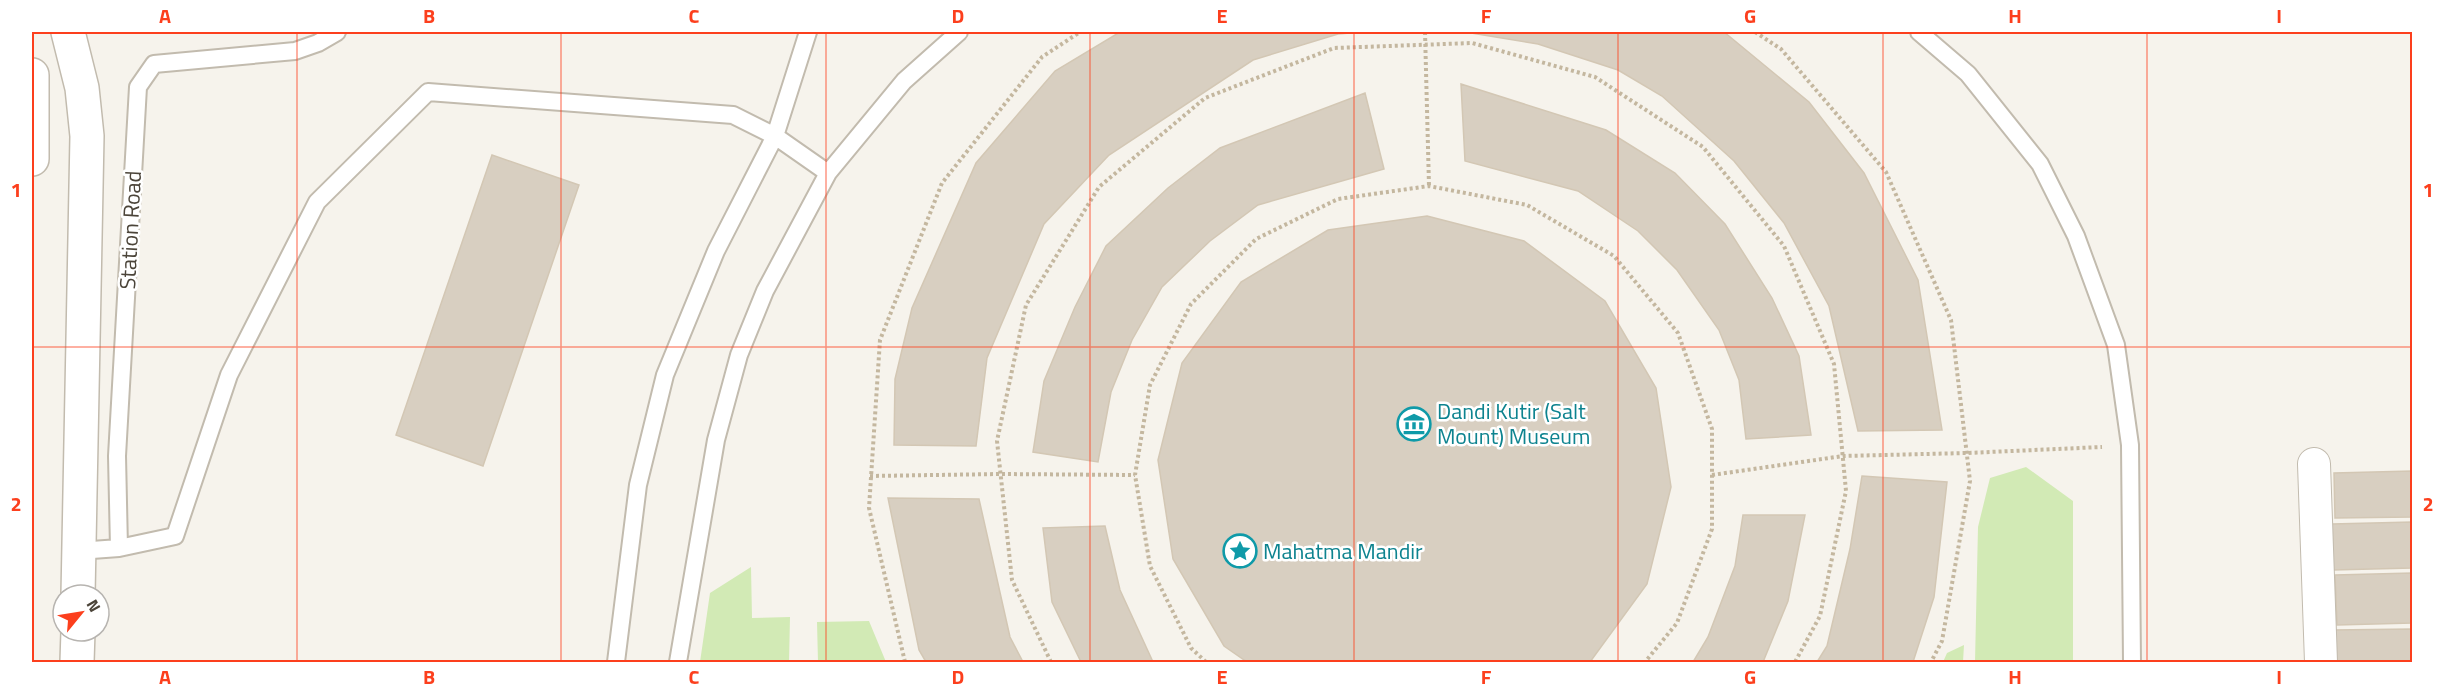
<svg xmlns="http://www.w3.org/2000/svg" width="2444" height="694" viewBox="0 0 2444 694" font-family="'Titillium Web',sans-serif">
<rect width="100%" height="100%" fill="#f6f3ec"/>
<path fill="#d2eab5" d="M2026 467 2073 501V662H1975L1978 527 1990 478Z
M751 567 752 618 790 617 789 662H700L710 593Z
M869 621 886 662H818L817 622Z
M1964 645 1963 662H1943L1947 653Z"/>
<path fill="#d8cfc1" stroke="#d3c7b4" stroke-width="1.5" d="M1120 32H1362L1338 34 1253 60 1109 155 1044 224 987 358 976 446 894 445 895 379 912 308 976 163 1055 71Z
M1465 32H1724L1809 102 1864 173 1918 280 1942 430 1858 431 1829 306 1784 223 1734 161 1662 96 1618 70 1538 44Z
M1461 84 1606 130 1675 173 1725 224 1772 298 1799 356 1811 435 1746 439 1739 380 1719 330 1677 270 1638 231 1578 191 1465 161Z
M1365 93 1384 169 1258 205 1210 241 1162 287 1132 340 1111 392 1098 462 1033 452 1044 381 1075 307 1106 246 1168 188 1220 148Z
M492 155 579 185 483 466 396 435Z
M1427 216 1524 241 1605 301 1656 388 1671 487 1647 584 1590 662H1247L1224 646 1173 559 1158 460 1182 363 1241 282 1328 230Z
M2412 471V517L2335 518 2334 473Z
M1862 476 1947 482 1934 597 1913 662H1817L1827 646 1850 549Z
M888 498 979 499 1010 637 1023 662H926L919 650Z
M1743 515H1805L1788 601 1763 662H1693L1708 637 1735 566Z
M2412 522V568L2333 570 2332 524Z
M1105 526 1120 590 1153 662H1081L1052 602 1043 528Z
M2412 573V623L2337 625 2335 575Z
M2412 629V662H2332V630Z"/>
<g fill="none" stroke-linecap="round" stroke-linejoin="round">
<defs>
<path id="service" d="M1919 32 1968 74 2040 164 2076 236 2116 345 2130 445 2132 662
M119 548 175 536 229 375 317 202 428 92 733 115 775 136 828 173
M78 551 119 548 117 456 138 87 154 64 295 51 318 43 337 32
M616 662 638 485 665 375 716 251 775 136 808 32
M678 662 716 440 739 355 765 291 828 173 904 81 959 32"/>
<path id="minor" d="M2314 464 2321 662"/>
<path id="tertiary" d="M68 32 82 88 87 136 78 595
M32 75V159
M77 662 78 631"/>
</defs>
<use href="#service" stroke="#c2bbae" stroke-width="20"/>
<use href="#minor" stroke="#c2bbae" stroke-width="34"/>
<use href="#tertiary" stroke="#c2bbae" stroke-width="36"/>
<path stroke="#c4b79f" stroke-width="4" stroke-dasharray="3 3" stroke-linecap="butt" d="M1425 32 1429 186
M1755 32 1781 49 1886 172 1951 320 1970 481 1942 641 1931 662
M1712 475 1843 456 1967 453 2102 447
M870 476 1000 474 1135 475
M905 662 869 508 880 340 942 183 1042 57 1080 32
M1051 662 1012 580 997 441 1026 305 1099 187 1205 98 1334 48 1472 43 1595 77 1703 147 1784 246 1834 364 1846 491 1820 616 1795 662
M1206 662 1191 648 1150 566 1135 475 1150 385 1191 304 1256 239 1338 199 1429 186 1527 205 1614 256 1678 333 1712 429V529L1677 623 1645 662"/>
<use href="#service" stroke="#fff" stroke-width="16"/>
<use href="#minor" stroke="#fff" stroke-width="32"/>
<use href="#tertiary" stroke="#fff" stroke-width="33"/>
</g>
<path fill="none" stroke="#fc3f1d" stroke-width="1.5" stroke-opacity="0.55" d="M297 32V662M561 32V662M826 32V662M1090 32V662M1354 32V662M1618 32V662M1883 32V662M2147 32V662M32 347H2412"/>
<defs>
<symbol id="museum-ring" viewBox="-11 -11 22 22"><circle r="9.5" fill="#fff" stroke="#0f9aa8" stroke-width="1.5"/><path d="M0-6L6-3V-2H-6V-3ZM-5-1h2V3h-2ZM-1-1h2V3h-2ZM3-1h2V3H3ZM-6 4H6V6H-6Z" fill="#0f9aa8"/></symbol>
<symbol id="sight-ring" viewBox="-11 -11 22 22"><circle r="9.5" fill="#fff" stroke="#0f9aa8" stroke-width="1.5"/><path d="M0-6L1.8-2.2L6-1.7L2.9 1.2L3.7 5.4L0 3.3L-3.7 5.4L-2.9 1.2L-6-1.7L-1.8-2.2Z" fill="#0f9aa8"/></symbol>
</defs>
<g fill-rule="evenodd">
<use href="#museum-ring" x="1395" y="405" width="38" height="38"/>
<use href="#sight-ring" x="1221" y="532" width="38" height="38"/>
</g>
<g text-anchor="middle" stroke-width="5" stroke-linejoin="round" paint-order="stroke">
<g font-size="22" fill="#4b4439" stroke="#fff">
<text transform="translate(130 230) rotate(-87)" y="8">Station Road</text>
</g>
<g font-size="22" fill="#0d838f" stroke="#fff" text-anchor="start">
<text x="1437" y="419">Dandi Kutir (Salt<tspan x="1437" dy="25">Mount) Museum</tspan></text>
<text x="1263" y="559">Mahatma Mandir</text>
</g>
</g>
<rect width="2444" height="694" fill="none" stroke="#ffffff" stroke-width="66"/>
<g transform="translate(81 613) rotate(60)"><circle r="28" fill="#ffffff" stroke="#b7b4b0" stroke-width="1.5"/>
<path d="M0-4.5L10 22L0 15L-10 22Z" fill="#fc3f1d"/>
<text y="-9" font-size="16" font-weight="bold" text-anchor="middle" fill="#4b4439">N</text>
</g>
<rect x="33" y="33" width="2378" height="628" fill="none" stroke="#fc3f1d" stroke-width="2"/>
<g font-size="20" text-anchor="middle" font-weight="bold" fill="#fc3f1d">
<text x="165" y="23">A</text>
<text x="429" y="23">B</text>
<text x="694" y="23">C</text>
<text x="958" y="23">D</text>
<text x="1222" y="23">E</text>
<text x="1486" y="23">F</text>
<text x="1750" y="23">G</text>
<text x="2015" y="23">H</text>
<text x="2279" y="23">I</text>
<text x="16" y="197">1</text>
<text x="2428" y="197">1</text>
<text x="16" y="511">2</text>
<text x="2428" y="511">2</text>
<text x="165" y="684">A</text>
<text x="429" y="684">B</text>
<text x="694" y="684">C</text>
<text x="958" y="684">D</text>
<text x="1222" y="684">E</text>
<text x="1486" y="684">F</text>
<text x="1750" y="684">G</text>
<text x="2015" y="684">H</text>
<text x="2279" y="684">I</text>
</g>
</svg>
